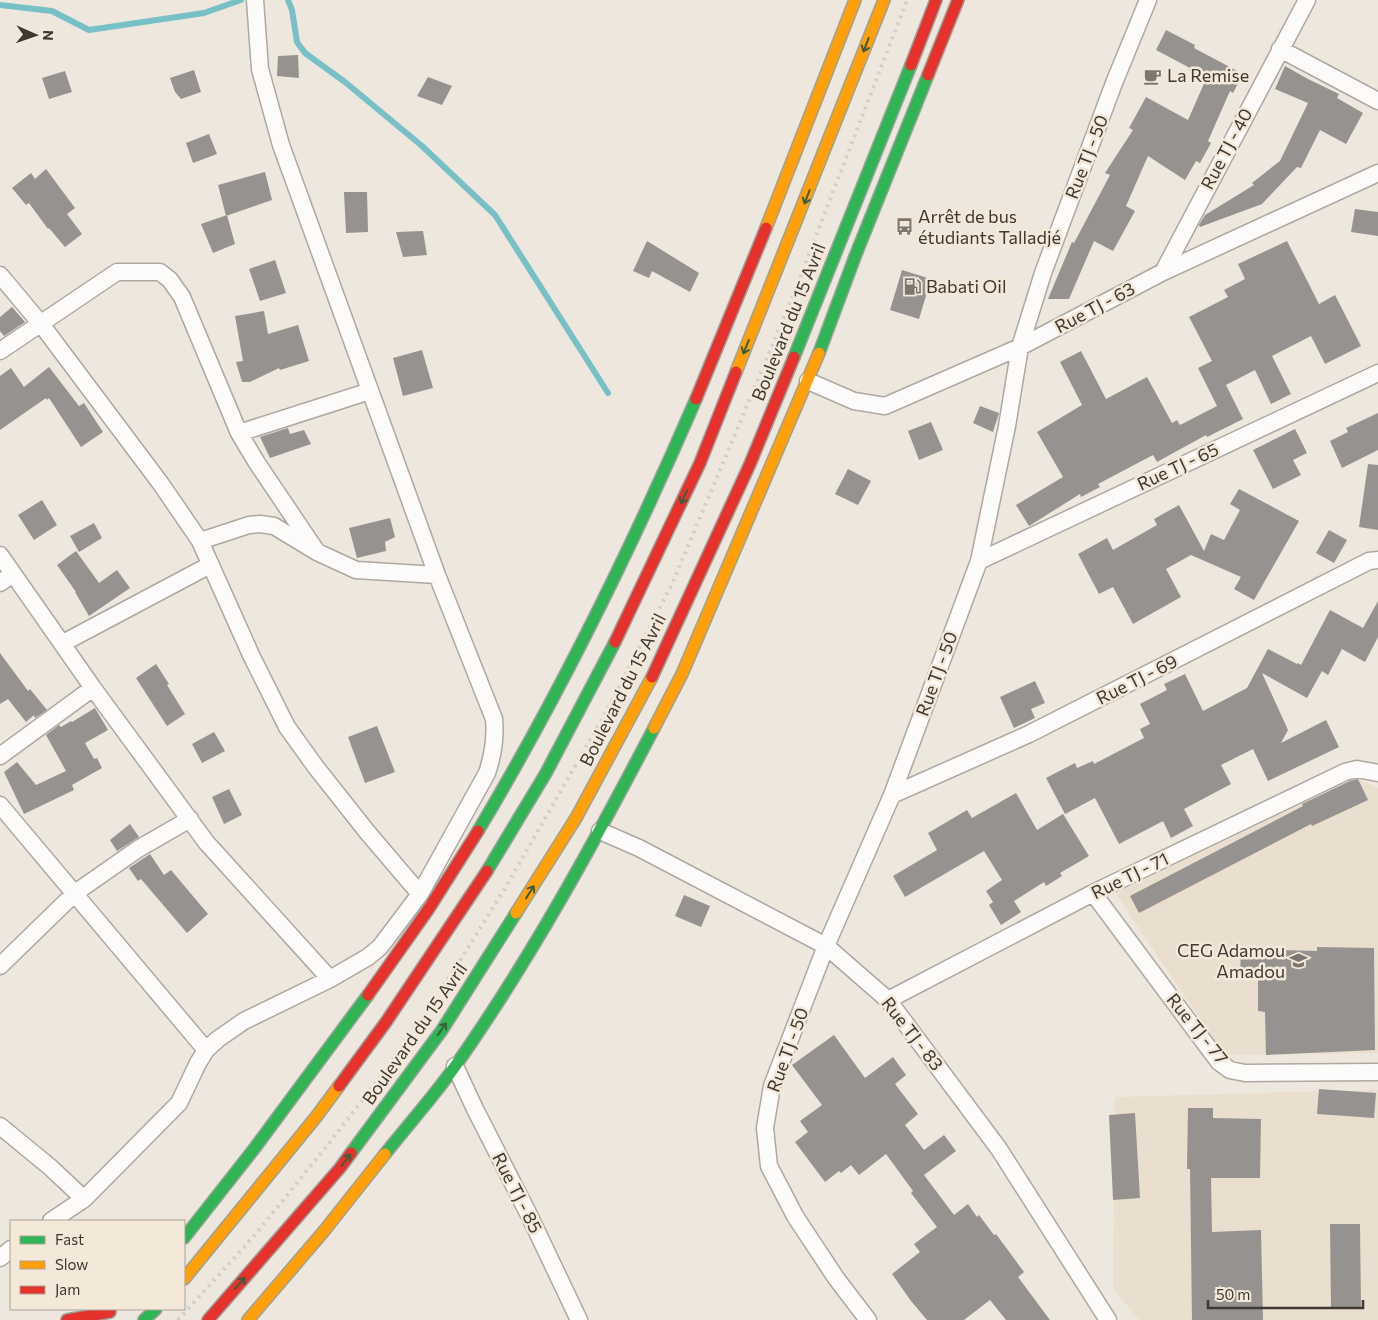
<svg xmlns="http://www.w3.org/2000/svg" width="1378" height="1320" viewBox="0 0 1378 1320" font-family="Commissioner,sans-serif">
<rect width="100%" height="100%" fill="#eee7de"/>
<path fill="#eadfce" d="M1348 774 1378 788V1053L1224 1055 1116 894Z
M1378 1090V1320H1139L1113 1288 1115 1097Z"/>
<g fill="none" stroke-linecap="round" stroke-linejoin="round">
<path stroke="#77c0c6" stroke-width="6" d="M288 0 292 10 297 42 305 53 345 82 422 146 495 215 608 393
M0 5 52 11 89 30 204 13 241 0"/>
</g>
<path fill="#959290" d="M1166 30 1195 45 1194 48 1243 74 1233 93 1230 91 1208 141 1211 143 1200 163 1196 161 1185 180 1148 156 1126 206 1135 211 1113 251 1094 241 1069 299H1048L1072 242 1074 243 1110 175 1105 173 1133 130 1129 128 1146 97 1188 120 1206 79 1189 70 1190 68 1156 50Z
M298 55 299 78 277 76 278 56Z
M1285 66 1308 79 1339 94 1337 98 1363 113 1346 144 1320 130 1301 168 1297 167 1262 204 1200 227 1199 225 1205 215 1254 185 1252 183 1280 161 1308 103 1275 89Z
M194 70 201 92 181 99 175 92 170 78Z
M65 71 72 92 49 99 42 78Z
M428 77 452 86 442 105 417 96Z
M209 134 217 154 193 163 186 143Z
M46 169 75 208 67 214 82 234 65 247 49 228 48 229 29 203 26 205 12 188 31 173 35 179Z
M265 172 272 200 226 216 218 185Z
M344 192H367L368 232 346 233Z
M1355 209 1378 212V236L1351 232Z
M227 215 235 244 213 253 201 224Z
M423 231 427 255 403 257 396 232Z
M647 241 699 273 690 292 652 271 649 278 633 271Z
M1287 241 1319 304 1335 295 1361 346 1325 364 1311 336 1272 356 1291 394 1271 404 1255 370 1226 385 1243 419 1207 437 1206 435 1157 462 1153 455 1098 484 1100 487 1081 497 1080 494 1029 526 1016 505 1063 477 1037 432 1082 405 1060 362 1081 351 1106 399 1147 377 1172 423 1177 420 1180 425 1217 406 1198 368 1212 361 1189 317 1228 297 1224 290 1245 279 1238 264Z
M275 260 286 293 260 301 249 269Z
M902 270 931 279 919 319 890 310Z
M12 307 25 322 4 336 0 331V317Z
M264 311 268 334 298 325 309 361 280 370 279 368 250 382H242L236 362 243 361 235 316Z
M422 350 433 388 403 396 393 358Z
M49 367 79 406 84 403 103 432 81 447 49 398 47 400 46 398 0 430V376L11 368 24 387Z
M980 406 999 413 993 432 973 423Z
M1378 413V450L1342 468 1330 441 1348 432 1346 428Z
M931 422 943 450 919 460 908 431Z
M288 428 290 434 304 430 311 444 270 458 260 437Z
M1295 429 1307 453 1293 460 1301 475 1273 489 1253 450Z
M1368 464 1378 465V530L1359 527Z
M848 469 871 481 858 505 835 494Z
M1239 489 1299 521 1254 600 1234 589 1241 577 1191 555 1166 569 1181 597 1133 624 1113 587 1099 594 1078 554 1107 538 1113 550 1157 525 1154 519 1179 505 1204 551 1211 534 1224 540 1240 510 1230 504Z
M42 500 57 525 34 540 18 515Z
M390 518 395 537 385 542 386 551 357 558 349 528Z
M94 523 102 538 79 552 70 536Z
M1329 530 1347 540 1334 563 1316 553Z
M76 551 99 583 117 570 130 588 89 616 75 592H76L57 565Z
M1378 601V637L1365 662 1342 649 1328 675 1322 671 1307 698 1262 673 1288 730 1281 743 1326 720 1339 747 1268 781 1253 749 1221 765 1231 784 1184 809 1193 826 1171 838 1163 821 1119 844 1095 798 1065 814 1046 778 1075 763 1077 768 1093 761 1094 764 1144 738 1140 729 1150 724 1140 704 1167 690 1164 684 1185 674 1203 711 1247 688 1268 649 1297 664 1298 663 1301 665 1330 610 1363 628Z
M0 653 28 691 30 689 47 710 35 718 34 715 26 722 8 699 0 704Z
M156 664 169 684 167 685 185 714 167 726 136 678Z
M1035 681 1045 703 1031 709 1035 718 1014 728 1000 697Z
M95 708 108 730 85 743 94 759 97 758 102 768 72 785 74 790 24 814 4 772 17 762 36 785 66 771 46 735 59 725 61 727 71 721 72 722Z
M377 726 395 772 365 783 348 737Z
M214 732 225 751 202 763 192 744Z
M1358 779 1368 800 1312 826 1311 824 1139 913 1130 896 1303 806 1302 804 1350 781Z
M229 789 242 815 224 824 212 797Z
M1016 793 1037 830 1063 814 1089 856 1060 873 1062 876 1046 886 1044 882 1014 901 1021 912 1001 925 989 905 993 902 986 891 1002 880 984 851 905 897 893 876 937 850 928 833 967 810 972 818Z
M130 824 139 837 117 851 110 840Z
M150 854 164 875 171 870 208 914 187 933 141 879 138 881 129 868Z
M684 895 710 906 701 927 675 916Z
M1317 947 1374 948 1375 1050 1266 1055 1265 1012 1258 1011V975L1240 974 1241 949 1317 951Z
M834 1035 865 1078 893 1057 906 1075 895 1084 918 1114 905 1125 924 1150 944 1135 956 1151 924 1175 954 1215 968 1204 977 1217 979 1215 994 1235 996 1234 1024 1272 1018 1277 1050 1320H1006L990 1300 964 1320H927L911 1301 892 1274 920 1252 914 1244 937 1227 911 1193 913 1191 886 1154 859 1175 851 1165 841 1173 839 1171 825 1182 795 1142 808 1132 800 1121 822 1105 792 1065Z
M1319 1089 1376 1093 1374 1118 1317 1114Z
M1188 1108H1213V1118L1261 1119 1260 1178H1211L1212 1232 1261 1230 1263 1320H1192L1190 1169H1187Z
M1135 1113 1140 1198 1113 1200 1109 1115Z
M1330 1224H1360L1361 1308H1331Z"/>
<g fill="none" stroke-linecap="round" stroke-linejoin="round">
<defs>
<path id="street" d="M1280 49 1378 101
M1163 272 1307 0
M0 275 41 324 161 484 200 541 251 655 287 727 315 766 368 833 420 894
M0 351 117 272H160L170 280 182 297 239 433 257 463 317 552
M808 381 854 401 885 406 1020 347 1163 272 1378 173
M239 433 370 391
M200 541 249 525 260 524 274 526 317 552 356 570 437 575
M0 555 93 688 206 842 330 979
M979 561 1378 373
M0 583 13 574
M63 643 210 565
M0 756 93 688
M892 795 1029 734 1369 561 1378 560
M0 805 206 1050
M600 831 639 848 826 946 888 1000 999 1149 1108 1320
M1093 893 1207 1046 1219 1062 1230 1070 1245 1073 1378 1072
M0 966 75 893 138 849 190 819
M888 1000 1093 893 1345 772 1357 769 1378 773
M455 1066 475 1109 530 1217 579 1320
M0 1126 50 1167 84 1199
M51 1221 84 1199 179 1103 198 1063 206 1050 218 1039 244 1021 330 979 368 957 380 947 420 894 487 773C493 755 496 739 494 719L437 575 281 145 260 69 255 0
M0 1258 11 1249
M868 1320 836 1278 795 1216 769 1166 765 1128 772 1086 826 946 892 795 979 561 1007 426 1020 347 1043 273 1114 83 1148 0"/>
<path id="fast" d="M819 353 856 254 928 75
M794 357 911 65
M478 831C561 692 632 547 696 399
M487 871 546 773 615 642
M351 1153 442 1030 516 913
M385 1154C408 1125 434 1096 456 1065 531 958 594 843 654 728
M184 1238 254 1149 368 995
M144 1320 156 1309"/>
<path id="slow" d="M766 228 855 0
M736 372 884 0
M654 728 682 674 819 353
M516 913 576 818 652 677
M184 1279 316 1117 339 1086
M248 1320 324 1231 385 1154"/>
<path id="jam" d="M911 65 936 0
M928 75 958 0
M696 399 766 228
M615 642 700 463 736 372
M652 677 750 464 794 357
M368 995 428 910 478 831
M339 1086 386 1022 487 871
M67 1320 110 1312
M208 1320 340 1168 351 1153"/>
</defs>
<use href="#street" stroke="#ada8a1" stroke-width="19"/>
<use href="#fast" stroke="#99a29b" stroke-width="14"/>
<use href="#slow" stroke="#99a29b" stroke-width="14"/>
<use href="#jam" stroke="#99a29b" stroke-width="14"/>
<use href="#street" stroke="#fcfbfa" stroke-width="16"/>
<use href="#fast" stroke="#30b455" stroke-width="11"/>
<use href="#slow" stroke="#ff9f0a" stroke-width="11"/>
<use href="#jam" stroke="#e5322d" stroke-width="11"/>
<path stroke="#d0cecb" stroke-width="4" stroke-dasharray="2.5 5" stroke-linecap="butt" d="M178 1320 254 1236 326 1147 388 1067 458 964 507 885 610 705 672 584 789 306 907 0"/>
</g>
<defs><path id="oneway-shaft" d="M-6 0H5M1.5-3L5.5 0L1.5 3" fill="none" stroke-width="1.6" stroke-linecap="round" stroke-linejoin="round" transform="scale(1.25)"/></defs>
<g stroke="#3a5e3d">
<use href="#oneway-shaft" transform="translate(866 45) rotate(111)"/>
<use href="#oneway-shaft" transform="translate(807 197) rotate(111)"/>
<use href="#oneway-shaft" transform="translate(746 347) rotate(112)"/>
<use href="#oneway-shaft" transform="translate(684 497) rotate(115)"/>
<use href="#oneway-shaft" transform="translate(530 892) rotate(-58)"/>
<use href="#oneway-shaft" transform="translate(442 1029) rotate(-55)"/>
<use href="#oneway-shaft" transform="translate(346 1160) rotate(-53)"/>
<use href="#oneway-shaft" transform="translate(240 1283) rotate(-49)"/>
</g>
<defs>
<symbol id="cafe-bare" viewBox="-9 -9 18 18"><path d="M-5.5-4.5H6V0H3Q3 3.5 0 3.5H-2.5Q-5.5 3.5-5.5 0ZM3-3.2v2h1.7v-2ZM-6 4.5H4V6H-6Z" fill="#7c766f" stroke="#f4e8d8" stroke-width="2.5" paint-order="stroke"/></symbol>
<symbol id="bus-bare" viewBox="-9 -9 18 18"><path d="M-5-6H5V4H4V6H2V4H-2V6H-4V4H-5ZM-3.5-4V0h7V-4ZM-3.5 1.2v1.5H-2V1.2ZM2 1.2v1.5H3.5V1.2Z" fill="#7c766f" stroke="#f4e8d8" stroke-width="2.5" paint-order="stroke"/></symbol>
<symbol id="fuel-bare" viewBox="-9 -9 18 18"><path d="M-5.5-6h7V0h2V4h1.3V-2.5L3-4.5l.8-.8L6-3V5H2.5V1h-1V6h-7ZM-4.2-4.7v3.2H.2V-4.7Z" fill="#7c766f" stroke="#f4e8d8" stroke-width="2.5" paint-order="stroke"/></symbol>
<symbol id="school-bare" viewBox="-9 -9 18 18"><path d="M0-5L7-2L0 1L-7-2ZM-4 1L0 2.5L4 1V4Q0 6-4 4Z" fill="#7c766f" stroke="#f4e8d8" stroke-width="2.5" paint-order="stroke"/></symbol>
</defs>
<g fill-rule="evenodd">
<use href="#cafe-bare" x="1140" y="64" width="25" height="25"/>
<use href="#bus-bare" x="892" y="214" width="25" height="25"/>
<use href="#fuel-bare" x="900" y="274" width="25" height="25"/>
<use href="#school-bare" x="1286" y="948" width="25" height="25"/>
</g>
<g text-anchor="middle" stroke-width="5" stroke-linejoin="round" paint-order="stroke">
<g font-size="18" fill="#3e3933" stroke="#f4e8d8" text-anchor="start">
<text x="1167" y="82">La Remise</text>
<text x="918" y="223">Arrêt de bus<tspan x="918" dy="21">étudiants Talladjé</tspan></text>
<text x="926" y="293">Babati Oil</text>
<text x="1285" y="957" text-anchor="end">CEG Adamou<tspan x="1285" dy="21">Amadou</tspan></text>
</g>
<g font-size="18" fill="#3e3933" stroke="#f4e8d8">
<text transform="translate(1227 149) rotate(-62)" y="6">Rue TJ - 40</text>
<text transform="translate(1087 157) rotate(-69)" y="6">Rue TJ - 50</text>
<text transform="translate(1095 308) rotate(-28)" y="6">Rue TJ - 63</text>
<text transform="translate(789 322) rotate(-68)" y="6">Boulevard du 15 Avril</text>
<text transform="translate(1178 467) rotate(-25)" y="6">Rue TJ - 65</text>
<text transform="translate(937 674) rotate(-70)" y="6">Rue TJ - 50</text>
<text transform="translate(1137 680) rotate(-27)" y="6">Rue TJ - 69</text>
<text transform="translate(623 690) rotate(-63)" y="6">Boulevard du 15 Avril</text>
<text transform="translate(1130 876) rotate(-26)" y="6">Rue TJ - 71</text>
<text transform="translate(1197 1029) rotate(51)" y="6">Rue TJ - 77</text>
<text transform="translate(415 1034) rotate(-55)" y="6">Boulevard du 15 Avril</text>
<text transform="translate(912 1034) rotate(52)" y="6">Rue TJ - 83</text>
<text transform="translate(788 1050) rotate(-70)" y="6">Rue TJ - 50</text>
<text transform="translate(517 1193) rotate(63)" y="6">Rue TJ - 85</text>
</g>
</g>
<rect x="10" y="1220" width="175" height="90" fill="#f4e8d8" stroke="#aba296"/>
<rect x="20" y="1236" width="25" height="8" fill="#30b455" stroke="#aba296"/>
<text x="55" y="1245" font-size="15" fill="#3e3933">Fast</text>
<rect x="20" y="1261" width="25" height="8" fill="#ff9f0a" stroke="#aba296"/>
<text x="55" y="1270" font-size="15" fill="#3e3933">Slow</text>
<rect x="20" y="1286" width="25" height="8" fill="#e5322d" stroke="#aba296"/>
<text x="55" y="1295" font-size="15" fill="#3e3933">Jam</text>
<g transform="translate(35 35) rotate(92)" stroke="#f4e8d8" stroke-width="4" paint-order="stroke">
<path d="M0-4L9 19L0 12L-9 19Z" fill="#3e3933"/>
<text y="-8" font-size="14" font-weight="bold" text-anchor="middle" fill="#3e3933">N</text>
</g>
<path d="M1208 1300v8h155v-8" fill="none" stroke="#3e3933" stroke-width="2.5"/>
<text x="1216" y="1300" font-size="15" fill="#3e3933" stroke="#f4e8d8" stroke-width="4" paint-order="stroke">50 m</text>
</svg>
